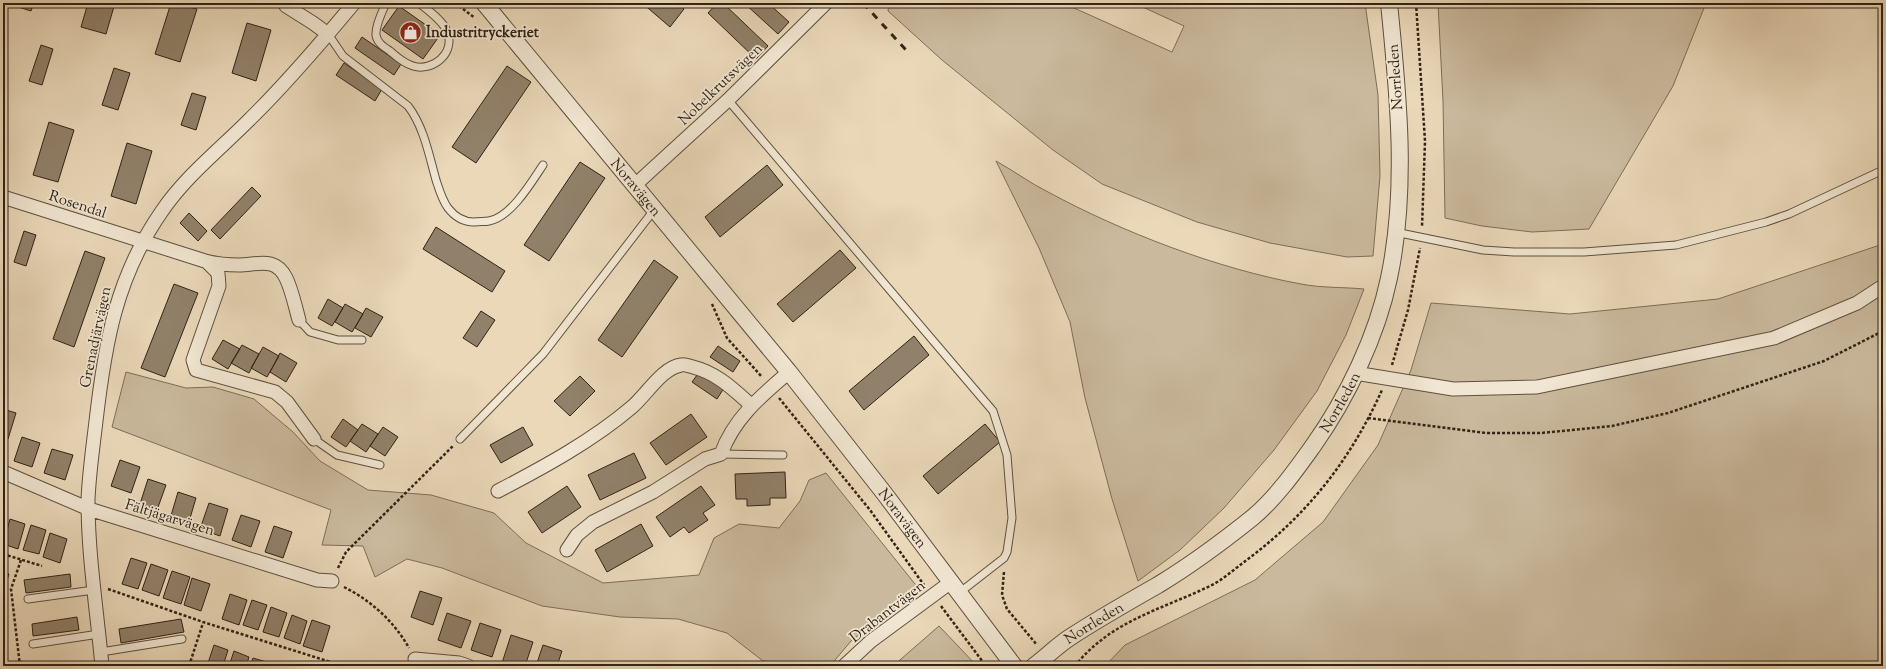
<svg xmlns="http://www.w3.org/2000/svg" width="1886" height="669" viewBox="0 0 1886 669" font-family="'Sorts Mill Goudy',serif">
<rect width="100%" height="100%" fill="#ead8b9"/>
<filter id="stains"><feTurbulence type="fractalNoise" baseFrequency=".005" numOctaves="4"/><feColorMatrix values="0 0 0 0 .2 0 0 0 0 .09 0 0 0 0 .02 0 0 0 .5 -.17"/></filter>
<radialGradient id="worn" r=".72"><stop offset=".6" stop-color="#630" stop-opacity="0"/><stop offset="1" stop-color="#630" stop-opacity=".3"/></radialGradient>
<path fill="#cab99d" stroke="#7d6e58" d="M889 3H1063L1172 52 1184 26 1134 3H1365L1378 95 1380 176 1373 256 1347 257 1270 243 1197 222 1102 184 1053 150 942 60 888 11Z
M1438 3H1706L1673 86 1589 229 1532 232 1482 226 1445 218 1443 101Z
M996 161C1014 171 1030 183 1048 192 1122 232 1218 269 1301 284 1321 288 1343 287 1364 289L1346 335 1317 391 1274 450 1224 508 1180 550 1138 581 1112 499 1085 398 1070 322 1039 248Z
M1883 244V666H1105L1125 645 1255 580 1323 522 1378 445 1411 370 1431 303 1570 314 1718 299Z
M126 372 186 388 213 387 254 399 293 432 320 461 368 490 431 495 494 513 526 543 603 583 699 575 714 538 739 524 779 528 800 501 809 480 826 473 919 589 851 641 830 666H794L795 663 763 661 727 633 678 619 620 617 542 606 442 568 407 559 375 577 363 546 322 545 331 510 112 427Z
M939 626 977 666H893Z"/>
<path fill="#91816a" stroke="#302314" d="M6 3H34L31 11Z
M88 3H115L106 34 81 27Z
M171 3 197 9 180 62 155 54Z
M642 3H677L684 9 670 27Z
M717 3H723L768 46 756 59 708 13Z
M744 3H768L789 22 778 34Z
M399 6 440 35 423 59 382 30Z
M247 23 271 30 256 81 232 73Z
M362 37 401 64 394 75 355 48Z
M41 45 53 49 42 85 29 81Z
M344 63 382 89 375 101 336 75Z
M507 66 531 82 476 163 452 147Z
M114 68 130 73 118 110 102 105Z
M192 93 206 97 196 130 181 125Z
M49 122 74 130 58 182 33 175Z
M127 143 152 151 136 204 111 196Z
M580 162 605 178 549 261 524 245Z
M767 165 783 185 720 237 705 217Z
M252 187 261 196 220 239 211 230Z
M189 213 207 231 198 241 180 223Z
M3 223 7 224 3 238Z
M436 227 505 271 492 292 423 249Z
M24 231 36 235 26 266 14 262Z
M840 250 856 268 793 322 777 304Z
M85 251 105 258 74 347 53 339Z
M654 260 678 277 622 357 598 340Z
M174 284 198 293 165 377 141 368Z
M328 299 343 308 332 326 318 318Z
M345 304 363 314 352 332 335 322Z
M366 308 383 317 371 337 355 328Z
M481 311 495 320 477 347 463 338Z
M914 336 929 355 864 410 849 391Z
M223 340 240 349 228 369 212 359Z
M242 345 259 354 249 373 231 363Z
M718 346 740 361 733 372 710 357Z
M263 347 279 356 267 377 251 368Z
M280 353 297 363 286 382 270 372Z
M700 371 724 388 717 399 692 382Z
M580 376 595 391 570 416 554 401Z
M3 409 16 413 8 439 3 437Z
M691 414 707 437 666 465 650 443Z
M343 419 358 430 346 447 331 437Z
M362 424 378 434 366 452 350 441Z
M985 424 1000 442 938 494 923 476Z
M383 427 398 437 385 456 370 446Z
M523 427 533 445 501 463 490 445Z
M22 437 40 443 32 467 14 461Z
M52 449 73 455 65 480 44 473Z
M634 453 646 478 600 500 588 475Z
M120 460 140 467 131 493 111 486Z
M785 472 786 498H770V505L747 506V499H736L735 474Z
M148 479 166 485 157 510 140 504Z
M567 486 581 507 542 533 528 512Z
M701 486 715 505 703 513 708 520 689 533 684 527 670 537 656 517Z
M178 492 196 498 188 525 170 519Z
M209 503 228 509 220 536 200 529Z
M241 515 260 521 251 547 232 540Z
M10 519 25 524 18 549 3 544Z
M641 524 653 546 607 572 595 550Z
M31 525 46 530 39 554 23 550Z
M274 526 292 532 283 558 265 552Z
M50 533 67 539 60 563 43 557Z
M131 558 147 563 138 589 122 584Z
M151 564 168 570 159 596 142 590Z
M172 571 190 577 181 604 163 598Z
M3 572 9 574 3 593Z
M70 574 71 587 26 593 24 580Z
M192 578 210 584 201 611 184 605Z
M420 591 442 598 433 625 411 617Z
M230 594 247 600 239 625 222 619Z
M252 600 267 605 258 630 243 625Z
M271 607 287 613 279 637 263 632Z
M447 613 471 621 461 648 438 640Z
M292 615 307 621 300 644 284 638Z
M77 617 79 630 33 636 32 624Z
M181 619 184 632 121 643 119 629Z
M312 620 330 626 322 652 303 646Z
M480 623 501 630 492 657 471 650Z
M511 635 533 642 525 666H510L502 663Z
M3 640H4V665H3Z
M214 645 228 650 223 666H207Z
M543 645 562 651 557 666H536Z
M234 651 249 657 246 666H229Z
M253 658 270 663 269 666H250Z
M83 664 84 666H67Z"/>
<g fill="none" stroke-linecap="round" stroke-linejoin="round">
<defs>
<path id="service" d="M386 3C382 12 375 26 376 35 377 43 384 47 390 51 397 57 403 63 413 66 433 72 456 53 447 31 442 20 428 10 419 3
M328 34 343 56 408 106C424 127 429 155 436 180 439 189 442 200 448 208 455 217 463 222 474 222 479 221 484 222 489 221 511 217 531 183 543 165
M728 100 993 411 1007 455 1012 518 1007 552 1004 558 959 593
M1395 232 1483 250 1514 252H1584L1676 245 1766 222 1789 214 1883 170
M299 320 310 332 338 340H362
M314 439 337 455 380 465
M460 439 543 354 654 210
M721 454 783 455
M28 599 94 590
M33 644 99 634
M101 652 182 639"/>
<path id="minor" d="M286 6 313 23 328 34
M634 186 728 100 826 3
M3 197 205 261C217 264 227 265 239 265 257 265 275 256 286 278 292 290 295 306 299 320
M207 262 218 273 219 286 193 360 196 370 275 392 287 402 314 439
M1355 373 1453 389 1537 387 1774 338 1857 303 1883 286
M3 472 89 509 317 580 332 581
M498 491C544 467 592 441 632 407 647 394 662 368 681 365 685 364 689 366 693 367 717 373 733 389 751 405
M567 550 577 535 593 522 653 492 705 459 721 454C734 418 761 396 789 372
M415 659 459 663 468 666
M102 666C97 611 88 556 88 500 89 474 93 447 96 421 105 343 116 277 162 211 185 177 219 150 248 121 286 84 320 44 354 3
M844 666 871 641 951 582"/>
<g id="tertiary">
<path id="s1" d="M484 3 789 372 884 493 1014 666"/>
<path id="s2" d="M1034 666C1046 657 1057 646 1069 638 1098 619 1128 602 1158 585 1191 565 1222 542 1252 518 1276 498 1295 471 1313 446 1347 398 1377 336 1389 278 1408 189 1398 92 1389 3"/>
</g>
</defs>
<use href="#service" stroke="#5e503d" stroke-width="9"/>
<use href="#minor" stroke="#5e503d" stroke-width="15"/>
<use href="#tertiary" stroke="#5e503d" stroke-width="18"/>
<path stroke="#302314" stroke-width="2.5" stroke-dasharray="3 2" stroke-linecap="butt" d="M455 3 475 18
M1416 3 1425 141 1422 227
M712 304 727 338 762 377
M1392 365 1408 310 1420 248
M779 398 870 510 924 585
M1368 418 1486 433H1541L1612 426 1668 413 1824 361 1883 331
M3 554 42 566
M338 568 346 552 453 446
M1004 572 1002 595 1007 609 1037 645
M344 587C370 600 394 621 409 648
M108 589 203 622 340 665
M941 606 986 666
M20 666 11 589 21 560
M189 666 203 623
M1075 666C1111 620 1164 609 1214 584 1226 577 1237 567 1248 559 1308 514 1351 459 1382 390"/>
<use href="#service" stroke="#f1e6d2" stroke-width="7"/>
<use href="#minor" stroke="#f1e6d2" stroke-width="13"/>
<use href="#tertiary" stroke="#f1e6d2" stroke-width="16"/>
<path stroke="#302314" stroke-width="3" stroke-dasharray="7 7" stroke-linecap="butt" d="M863 3 906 50"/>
</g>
<defs>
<symbol id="shop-disc" viewBox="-11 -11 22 22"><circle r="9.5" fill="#8f2418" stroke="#f1e6d2"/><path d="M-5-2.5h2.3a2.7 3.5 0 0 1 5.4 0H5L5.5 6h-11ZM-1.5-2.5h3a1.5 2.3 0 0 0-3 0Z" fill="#fff"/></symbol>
</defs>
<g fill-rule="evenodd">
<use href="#shop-disc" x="398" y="20" width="25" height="25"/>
</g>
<g text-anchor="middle" stroke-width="3.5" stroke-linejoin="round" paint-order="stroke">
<g font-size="15" font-weight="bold" fill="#302314" stroke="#f1e6d2" text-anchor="start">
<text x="426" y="37">Industritryckeriet</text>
</g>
<g font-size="15" fill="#302314" stroke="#f1e6d2">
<text transform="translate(1395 77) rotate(-94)" y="5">Norrleden</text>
<text transform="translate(720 84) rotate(-44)" y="5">Nobelkrutsvägen</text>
<text dy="5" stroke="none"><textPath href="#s1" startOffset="239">Noravägen</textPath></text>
<text transform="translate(78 204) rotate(18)" y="5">Rosendal</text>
<text transform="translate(95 337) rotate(-78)" y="5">Grenadjärvägen</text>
<text dy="5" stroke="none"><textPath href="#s2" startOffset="410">Norrleden</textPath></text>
<text transform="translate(170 517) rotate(17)" y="5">Fältjägarvägen</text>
<text dy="5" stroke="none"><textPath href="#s1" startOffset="664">Noravägen</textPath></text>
<text transform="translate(887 611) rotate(-38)" y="5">Drabantvägen</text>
<text dy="5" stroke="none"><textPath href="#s2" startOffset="74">Norrleden</textPath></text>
</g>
</g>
<rect width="1886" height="669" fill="none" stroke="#ead8b9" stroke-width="16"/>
<rect x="4" y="4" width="1878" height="661" fill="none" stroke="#302314" stroke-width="2"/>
<rect x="8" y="8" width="1870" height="653" fill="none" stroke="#302314"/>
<rect width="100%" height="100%" filter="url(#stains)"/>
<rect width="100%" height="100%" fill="url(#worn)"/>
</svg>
